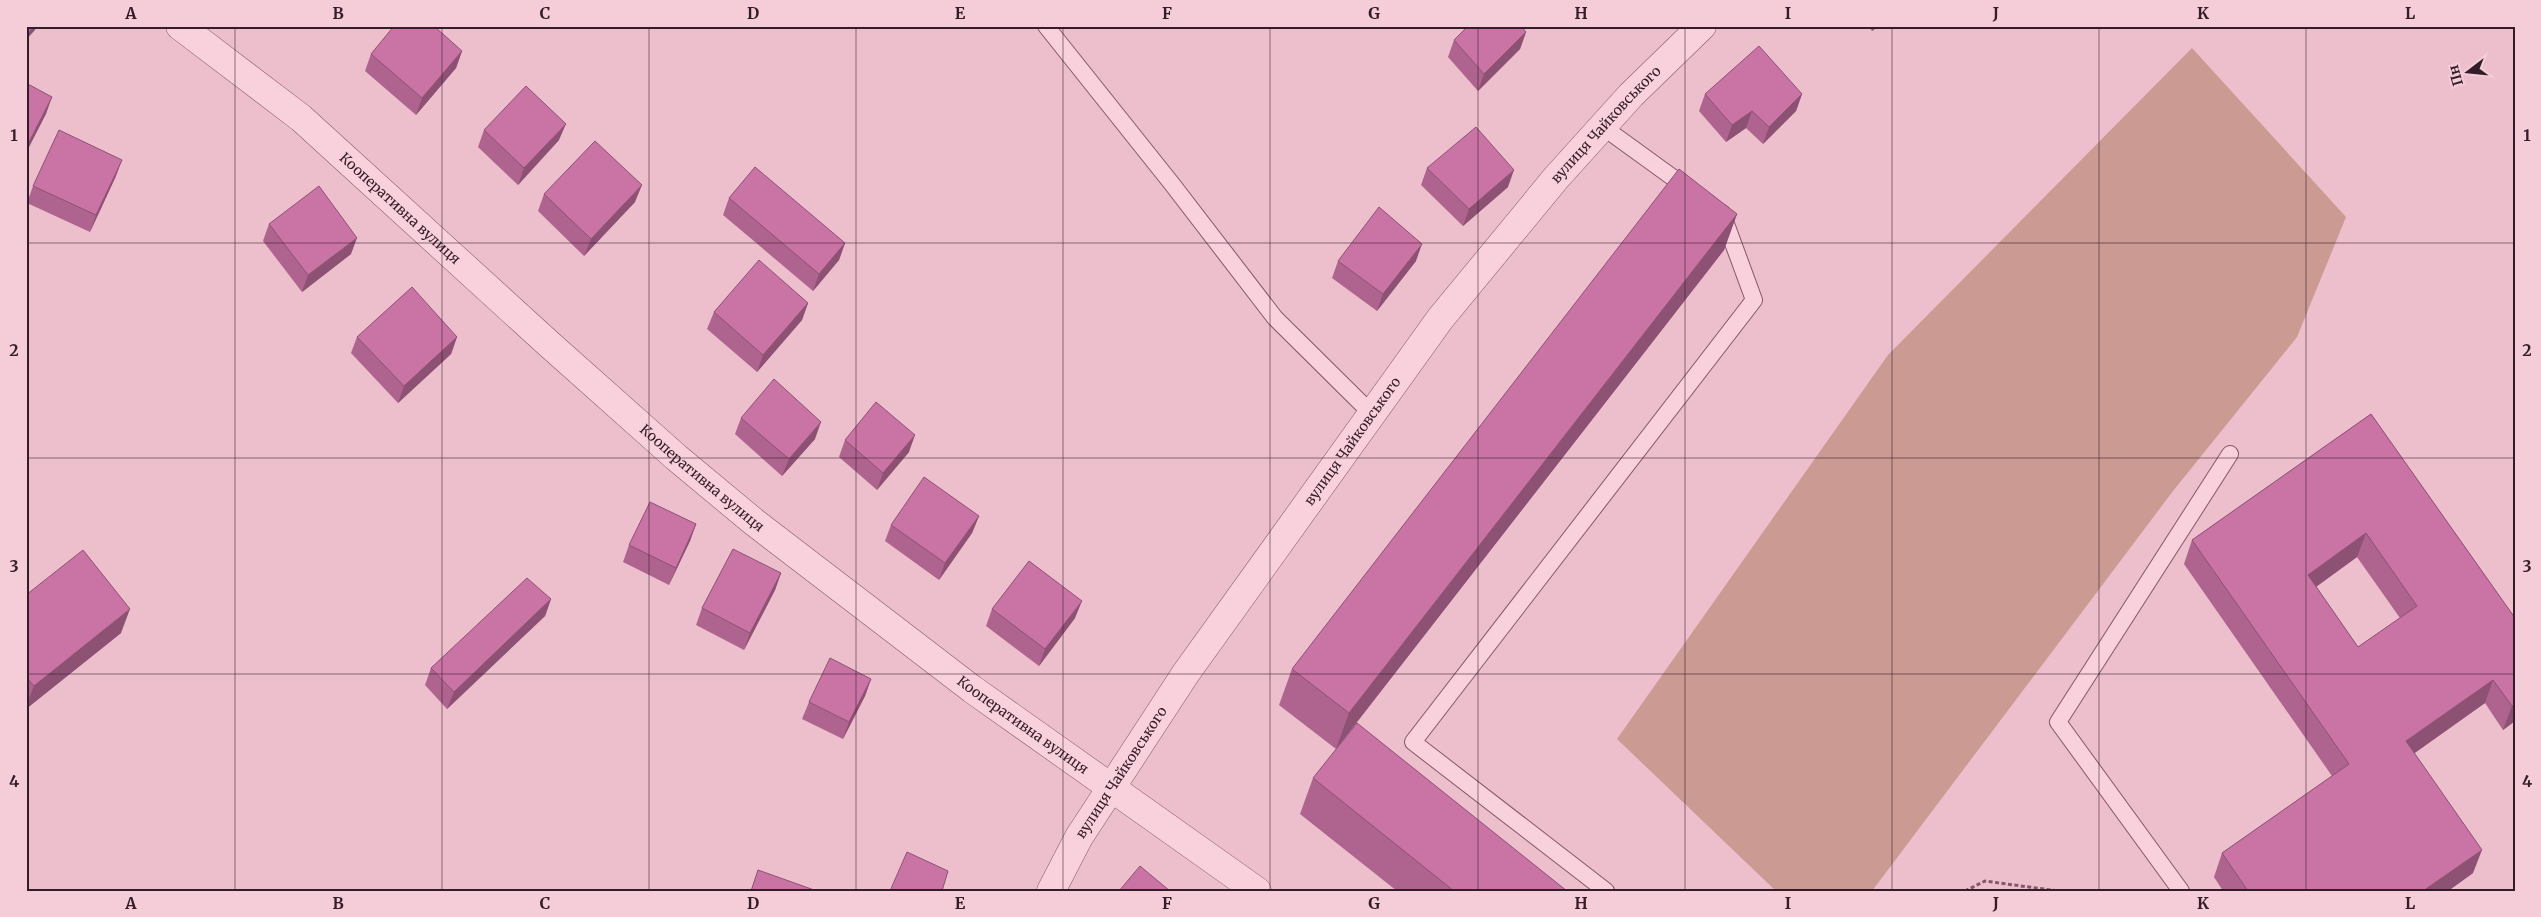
<svg xmlns="http://www.w3.org/2000/svg" width="2541" height="917" viewBox="0 0 2541 917" font-family="Merriweather,serif">
<rect width="100%" height="100%" fill="#edbecb"/>
<path fill="#ca9a93" d="M2192 48 2346 217 2297 337 2173 491 1872 891H1776L1617 739 1888 355Z"/>
<g fill="none" stroke-linecap="round" stroke-linejoin="round">
<defs>
<path id="service" d="M1046 26 1172 184 1275 318 1371 413
M1603 127 1690 190
M1606 891 1413 742 1754 300 1722 213
M2181 891 2058 722 2230 454"/>
<g id="minor">
<path id="s1" d="M1051 891 1079 837 1186 673 1440 319 1556 178 1631 95 1702 26"/>
</g>
<g id="tertiary">
<path id="s2" d="M180 26 301 118 549 344 677 458 754 522 972 689 1257 891"/>
</g>
</defs>
<use href="#service" stroke="#84576b" stroke-width="18"/>
<use href="#minor" stroke="#84576b" stroke-width="29"/>
<use href="#tertiary" stroke="#84576b" stroke-width="29"/>
<path stroke="#84576b" stroke-width="3" stroke-dasharray="4 2.5" stroke-linecap="butt" d="M1965 891 1985 881 2058 891"/>
<use href="#service" stroke="#f8d1dc" stroke-width="16"/>
<use href="#minor" stroke="#f8d1dc" stroke-width="28"/>
<use href="#tertiary" stroke="#f8d1dc" stroke-width="28"/>
</g>
<path fill="#ae648e" fill-rule="evenodd" d="M1868 26H1879L1872 31Z
M1526 32 1520 49 1478 91 1448 57 1454 40Z
M462 51 456 68 416 115 365 71 371 54Z
M1705 94H1802L1796 111 1763 144 1746 128 1726 142 1699 111Z
M484 130 559 140 518 185 478 147Z
M1427 168 1508 187 1463 226 1421 185Z
M116 176 90 232 27 203 33 186Z
M544 194 635 202 584 256 538 211Z
M729 198 845 243 839 260 813 291 723 215Z
M1737 214 1724 250 1336 749 1279 705 1292 669Z
M269 224 351 254 302 292 263 241Z
M1338 261H1416L1377 311 1332 278Z
M808 303 802 320 757 372 707 329 714 312Z
M357 337H457L451 354 398 403 351 353Z
M2371 414 2515 618V721L2503 730 2485 703 2414 753 2473 873 2448 891H2223L2214 877 2222 853 2332 776 2184 564 2192 540ZM2357 557 2400 618 2358 647 2316 587Z
M741 418 815 439 782 476 735 434Z
M845 440 909 452 877 490 839 457Z
M979 516 972 533 939 580 885 541 891 525Z
M696 524 690 541 669 585 623 562 629 545Z
M781 573 775 590 744 650 696 625 702 608Z
M26 595 121 633 26 709Z
M551 599 545 616 447 709 425 685 431 668Z
M992 609 1075 618 1039 666 986 626Z
M871 679 865 696 843 739 802 719 809 702Z
M1313 778 1567 891H1397L1300 814Z"/>
<path fill="#8d5174" d="M34 26H36L35 30 26 40V35Z
M1874 26H1879L1872 31Z
M1526 32 1520 49 1478 91 1484 74Z
M462 51 456 68 416 115 422 98Z
M1802 94 1796 111 1763 144 1769 127Z
M52 97 46 114 26 153V148Z
M1752 111 1746 128 1726 142 1732 125Z
M566 124 559 140 518 185 524 168Z
M122 160 116 176 90 232 96 215Z
M1514 170 1508 187 1463 226 1469 209Z
M642 185 635 202 584 256 591 239Z
M1737 214 1724 250 1336 749 1349 713Z
M357 238 351 254 302 292 308 275Z
M845 243 839 260 813 291 819 274Z
M1422 244 1416 261 1377 311 1383 294Z
M808 303 802 320 757 372 763 355Z
M457 337 451 354 398 403 404 386Z
M821 422 815 439 782 476 789 459Z
M915 435 909 452 877 490 883 473Z
M979 516 972 533 939 580 945 563Z
M696 524 690 541 669 585 676 568Z
M2366 533 2357 557 2299 599 2308 575Z
M781 573 775 590 744 650 750 633Z
M551 599 545 616 447 709 454 692Z
M1082 601 1075 618 1039 666 1045 649Z
M130 609 121 633 26 709V706L34 686Z
M871 679 865 696 843 739 849 722Z
M2493 680 2485 703 2398 765 2406 741Z
M2515 704V721L2503 730 2512 706Z
M2482 850 2473 873 2448 891H2423Z"/>
<path fill="#ca74a5" stroke="#8d5174" fill-rule="evenodd" d="M26 26H34L26 35Z
M394 26H434L462 51 422 98 371 54Z
M1468 26H1521L1526 32 1484 74 1454 40Z
M1759 46 1802 94 1769 127 1752 111 1732 125 1705 94Z
M26 83 52 97 26 148Z
M526 86 566 124 524 168 484 130Z
M1476 127 1514 170 1469 209 1427 168Z
M59 130 122 160 96 215 33 186Z
M595 141 642 185 591 239 544 194Z
M755 167 845 243 819 274 729 198Z
M1679 169 1737 214 1349 713 1292 669Z
M319 186 357 238 308 275 269 224Z
M1379 207 1422 244 1383 294 1338 261Z
M759 260 808 303 763 355 714 312Z
M412 287 457 337 404 386 357 337Z
M774 379 821 422 789 459 741 418Z
M876 402 915 435 883 473 845 440Z
M2371 414 2515 618V704L2512 706 2493 680 2406 741 2482 850 2423 891H2248L2222 853 2349 764 2192 540ZM2366 533 2417 606 2358 647 2308 575Z
M924 477 979 516 945 563 891 525Z
M650 502 696 524 676 568 629 545Z
M733 549 781 573 750 633 702 608Z
M83 550 130 609 34 686 26 677V595Z
M1029 561 1082 601 1045 649 992 609Z
M527 578 551 599 454 692 431 668Z
M830 658 871 679 849 722 809 702Z
M1357 723 1567 891H1454L1313 778Z
M907 852 948 871 942 891H890Z
M1140 866 1170 891H1119Z
M758 870 817 891H751Z"/>
<path fill="none" stroke="#341c28" stroke-width="1" stroke-opacity="0.55" d="M235 26V891M442 26V891M649 26V891M856 26V891M1063 26V891M1270 26V891M1478 26V891M1685 26V891M1892 26V891M2099 26V891M2306 26V891M26 243H2515M26 458H2515M26 674H2515"/>
<g text-anchor="middle" stroke-width="4" stroke-linejoin="round" paint-order="stroke">
<g font-size="14" fill="#341c28" stroke="#f4cdd8">
<text dy="5" stroke="none"><textPath href="#s1" startOffset="948">вулиця Чайковського</textPath></text>
<text dy="5" stroke="none"><textPath href="#s2" startOffset="286">Кооперативна вулиця</textPath></text>
<text dy="5" stroke="none"><textPath href="#s1" startOffset="542">вулиця Чайковського</textPath></text>
<text dy="5" stroke="none"><textPath href="#s2" startOffset="691">Кооперативна вулиця</textPath></text>
<text dy="5" stroke="none"><textPath href="#s2" startOffset="1096">Кооперативна вулиця</textPath></text>
<text dy="5" stroke="none"><textPath href="#s1" startOffset="138">вулиця Чайковського</textPath></text>
</g>
</g>
<rect width="2541" height="917" fill="none" stroke="#f4cdd8" stroke-width="55"/>
<g transform="translate(2468 72) rotate(254)" stroke="#f4cdd8" stroke-width="4" paint-order="stroke">
<path d="M0-4L9 19L0 12L-9 19Z" fill="#341c28"/>
<text y="-8" font-size="14" font-weight="bold" text-anchor="middle" fill="#341c28">Пн</text>
</g>
<rect x="28" y="28" width="2486" height="862" fill="none" stroke="#341c28" stroke-width="2"/>
<g font-size="16" text-anchor="middle" font-weight="bold" fill="#341c28">
<text x="131" y="19">A</text>
<text x="338" y="19">B</text>
<text x="545" y="19">C</text>
<text x="753" y="19">D</text>
<text x="960" y="19">E</text>
<text x="1167" y="19">F</text>
<text x="1374" y="19">G</text>
<text x="1581" y="19">H</text>
<text x="1788" y="19">I</text>
<text x="1996" y="19">J</text>
<text x="2203" y="19">K</text>
<text x="2410" y="19">L</text>
<text x="14" y="141">1</text>
<text x="2527" y="141">1</text>
<text x="14" y="356">2</text>
<text x="2527" y="356">2</text>
<text x="14" y="572">3</text>
<text x="2527" y="572">3</text>
<text x="14" y="787">4</text>
<text x="2527" y="787">4</text>
<text x="131" y="909">A</text>
<text x="338" y="909">B</text>
<text x="545" y="909">C</text>
<text x="753" y="909">D</text>
<text x="960" y="909">E</text>
<text x="1167" y="909">F</text>
<text x="1374" y="909">G</text>
<text x="1581" y="909">H</text>
<text x="1788" y="909">I</text>
<text x="1996" y="909">J</text>
<text x="2203" y="909">K</text>
<text x="2410" y="909">L</text>
</g>
</svg>
